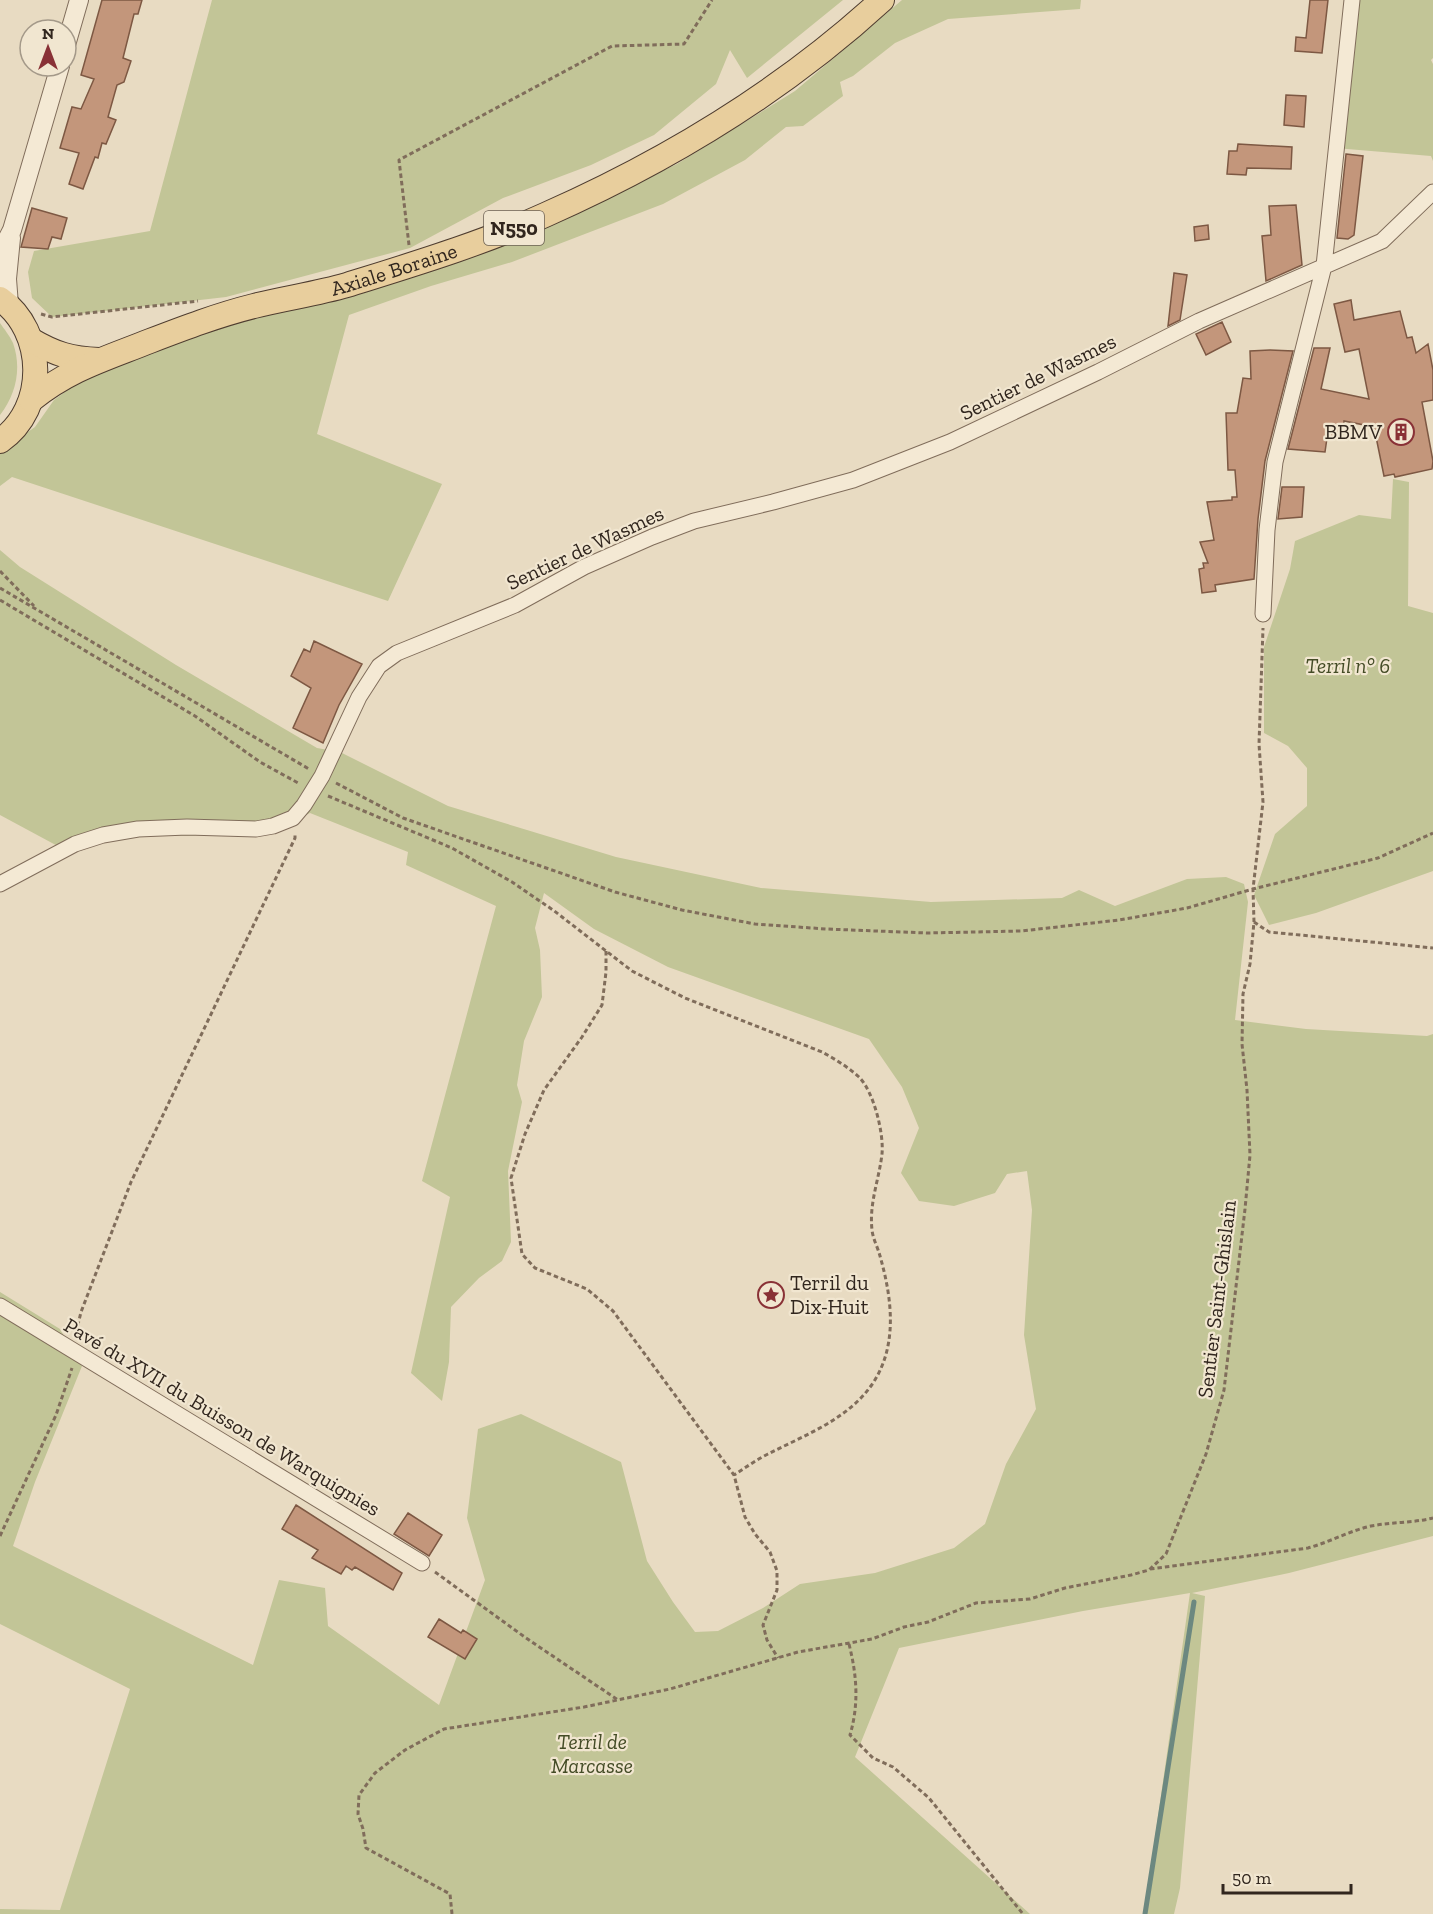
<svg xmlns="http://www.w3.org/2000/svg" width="1433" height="1914" viewBox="0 0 1433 1914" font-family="'Zilla Slab',serif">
<rect width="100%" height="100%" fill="#e8dbc2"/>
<path fill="#c2c597" d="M212 0H843L747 78 730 50 716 84 654 135 591 165 503 198 410 248 226 297 52 317 32 298 28 272 34 251 150 231Z
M902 0H1081L1080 9 948 19 895 43 853 76 840 82 843 96 803 126 786 127 745 160 663 204 512 262 431 286 349 315 317 434 442 484 388 601 12 477 0 486V451L35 427 54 400 85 377 239 319 302 308 413 277 515 240 677 164 795 91Z
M1353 0H1433V58L1431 60 1433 64V161L1431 156 1335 148Z
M0 323C4 329 10 336 13 343 22 368 16 395 0 415Z
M1393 479 1409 482 1408 606 1433 613V871L1316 913 1269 925 1254 895 1275 834 1307 806V768L1288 746 1264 733V647L1290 569 1295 541 1359 515 1391 519Z
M0 550 20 567 176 665 317 748 340 752 448 806 616 857 761 888 931 902 1062 898 1079 890 1115 906 1187 879 1226 877 1244 884 1248 902 1235 1020 1306 1029 1427 1036 1433 1034V1536L1289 1573 1192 1593 1205 1596 1180 1888 1174 1914H1144L1190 1593 1083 1611 899 1648 855 1757 1030 1914H0V1909L60 1910 130 1689 0 1624V1292L60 1329 82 1366 35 1482 13 1546 253 1665 279 1580 325 1588 328 1626 439 1705 485 1580 467 1518 478 1429 521 1414 621 1462 647 1561 673 1602 695 1632 718 1631 763 1608 800 1584 875 1573 954 1548 985 1524 1006 1464 1036 1409 1024 1335 1032 1210 1027 1171 1007 1174 995 1193 954 1206 919 1201 901 1173 919 1128 902 1087 869 1039 668 967 594 929 544 893 535 928 540 950 542 997 524 1041 517 1085 522 1102 508 1171 511 1242 502 1261 479 1278 451 1307 449 1362 442 1401 411 1373 450 1197 422 1181 496 906 406 865 408 852 310 813 269 834 147 836 103 841 65 850 0 815Z"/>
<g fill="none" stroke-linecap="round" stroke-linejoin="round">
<path stroke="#6c8880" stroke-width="5" d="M1145 1914 1194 1602"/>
</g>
<path fill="#c3967b" stroke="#7d5843" stroke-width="1.5" d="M102 0H142L138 14H134L123 58 131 61 124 82 117 85 108 117 116 120 106 144 102 143 98 158 95 157 83 189 69 184 79 153 60 148 72 107 81 109 94 79 81 75Z
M1310 0H1328L1322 53 1295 51 1296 37 1306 38Z
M1286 95 1306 96 1304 127 1284 125Z
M1238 144 1292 147 1291 169 1247 168 1246 175 1227 174 1229 151H1237Z
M1346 154 1363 156 1354 235 1348 239 1337 238Z
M1296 205 1302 265 1266 281 1262 236 1271 235 1269 206Z
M32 208 67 218 61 239 52 237 48 249 21 247Z
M1208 225 1209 239 1195 241 1194 227Z
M1174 273 1187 275 1180 320 1168 326Z
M1351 300 1354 320 1400 311 1407 338 1412 337 1416 353 1428 344 1433 370V400L1422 402 1433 461 1432 469 1395 477 1394 474 1384 476 1374 427 1344 421 1342 440 1327 438 1325 452 1288 449 1314 348H1330L1321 389 1369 399 1359 349 1345 352 1334 304Z
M1222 322 1231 342 1206 355 1196 334Z
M1270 350 1293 351 1265 461 1258 519 1254 579 1215 585 1216 591 1202 593 1199 569 1204 568 1203 563H1208L1200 542 1214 540 1207 502 1232 500V497H1237L1235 470H1228L1226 413H1237L1243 378 1251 379 1250 351Z
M1282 487H1304L1302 517 1278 519Z
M314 641 362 664 339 705 323 743 293 728 311 688 291 676 304 649 310 652Z
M296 1505 402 1573 393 1590 355 1567 352 1570 346 1566 341 1574 312 1558 318 1550 282 1529Z
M408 1513 442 1535 429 1556 394 1534Z
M439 1619 461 1633 463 1630 477 1639 465 1659 428 1637Z"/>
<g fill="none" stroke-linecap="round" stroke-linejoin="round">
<defs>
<path id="minor" d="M1263 614 1267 530 1275 462 1324 266 1352 0
M0 884 75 844 103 835 138 829 187 827 256 829 273 826 293 818 304 805 322 776 359 697 379 666 397 653 515 605 584 567 652 537 694 521 773 502 853 480 950 442 1098 372 1199 321 1382 241 1433 192
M0 1306 422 1563"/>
<path id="tertiary" d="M66 45 79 0
M0 253 12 230 60 66
M9 305 7 279 11 238"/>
<g id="primary">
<path d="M0 299C46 331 48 408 0 441"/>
<path d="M31 340C55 354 71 359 99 360"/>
<path id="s1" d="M31 400C69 369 105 359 150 341 184 328 218 315 254 306 285 298 316 294 347 285 414 264 481 244 545 215 667 161 784 90 882 0"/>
</g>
</defs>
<use href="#minor" stroke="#806d5b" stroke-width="17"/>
<use href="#tertiary" stroke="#806d5b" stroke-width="20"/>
<use href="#primary" stroke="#4e3c2f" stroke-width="26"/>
<path stroke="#806d5b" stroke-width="3" stroke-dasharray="4.5 3" stroke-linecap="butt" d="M409 245 399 160 612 46 684 44 712 0
M41 314 52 317 198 301
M0 571 34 606
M0 588 309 769
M0 600 195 716 260 762 300 784
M336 783 403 818 615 892 682 910 755 924 826 929 927 933 1021 931 1119 920 1187 908 1253 889 1378 858 1433 833
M328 796 452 848 512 882 553 910 632 971 685 998 822 1052C835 1059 848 1067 859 1077 874 1092 884 1134 882 1154 879 1180 869 1203 872 1230 873 1239 878 1248 880 1256 892 1298 898 1345 873 1383 849 1419 805 1435 768 1454 756 1460 745 1468 734 1475
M1254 922 1269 932 1433 948
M606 951V972L602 1005 582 1037 544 1090 525 1134 511 1178 522 1254 535 1268 587 1289 613 1311 734 1475 745 1517 755 1534 770 1552 777 1571V1590L763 1625 767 1640 778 1658
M76 1333 81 1312 131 1182 295 838V835
M0 1536 56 1415 72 1368
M1150 1569 1308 1548C1330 1542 1349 1531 1371 1526 1392 1522 1412 1523 1433 1518
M435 1572 526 1638 618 1700
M849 1644C857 1676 859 1704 850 1735L873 1758 893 1767 929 1798 1023 1914
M452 1914 450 1894 366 1848 363 1829 358 1814 359 1795 375 1773 405 1750 444 1729 584 1707 670 1689 798 1652 872 1639 904 1627 928 1622 976 1603 1030 1599 1065 1588 1131 1575 1149 1570 1166 1554 1206 1454 1224 1390 1245 1209 1250 1155 1247 1090 1242 1044 1243 994 1250 964 1254 922 1253 889 1263 802 1259 744 1263 628"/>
<use href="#minor" stroke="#f4e9d4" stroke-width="15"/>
<use href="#tertiary" stroke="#f4e9d4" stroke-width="18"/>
<use href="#primary" stroke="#e8ce9d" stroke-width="24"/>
</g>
<defs>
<symbol id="building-ring" viewBox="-11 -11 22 22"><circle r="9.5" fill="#f1e6d0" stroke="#893136" stroke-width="1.5"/><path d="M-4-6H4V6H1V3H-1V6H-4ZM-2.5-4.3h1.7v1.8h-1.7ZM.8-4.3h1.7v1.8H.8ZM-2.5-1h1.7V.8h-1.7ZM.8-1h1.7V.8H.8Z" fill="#893136"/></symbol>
<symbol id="sight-ring" viewBox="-11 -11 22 22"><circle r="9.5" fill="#f1e6d0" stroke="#893136" stroke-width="1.5"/><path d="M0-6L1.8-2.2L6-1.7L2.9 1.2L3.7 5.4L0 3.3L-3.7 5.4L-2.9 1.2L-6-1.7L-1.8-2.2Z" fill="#893136"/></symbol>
</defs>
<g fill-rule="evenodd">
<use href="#building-ring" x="1386" y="417" width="30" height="30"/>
<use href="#sight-ring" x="756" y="1280" width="30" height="30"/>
</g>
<g text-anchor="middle" stroke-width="4.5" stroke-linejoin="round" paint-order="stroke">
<rect fill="#f1e6d0" stroke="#6b6053" stroke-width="1.5" x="484" y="211" width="60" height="34" rx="4.5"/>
<g font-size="20" font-weight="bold" fill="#31261e">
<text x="514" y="235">N550</text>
</g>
<g font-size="21" fill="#31261e" stroke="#f1e6d0">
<text dy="7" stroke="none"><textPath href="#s1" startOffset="388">Axiale Boraine</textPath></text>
<text transform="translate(1038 377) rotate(-26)" y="7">Sentier de Wasmes</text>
<text transform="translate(585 548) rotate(-25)" y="7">Sentier de Wasmes</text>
<text transform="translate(1217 1299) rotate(-83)" y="7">Sentier Saint-Ghislain</text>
<text transform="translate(222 1417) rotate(31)" y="7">Pavé du XVII du Buisson de Warquignies</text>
</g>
<g font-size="21" fill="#31261e" stroke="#f1e6d0" text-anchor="end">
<text x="1382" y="439">BBMV</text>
<text x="790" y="1290" text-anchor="start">Terril du<tspan x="790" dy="24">Dix-Huit</tspan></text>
</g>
<g font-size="21" font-style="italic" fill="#444c26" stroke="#f1e6d0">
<text x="1348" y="673">Terril n° 6</text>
<text x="592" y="1749">Terril de<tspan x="592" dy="24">Marcasse</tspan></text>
</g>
</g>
<g transform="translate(48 48)"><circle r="28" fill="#f1e6d0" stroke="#a49989" stroke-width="1.5"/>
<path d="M0-4.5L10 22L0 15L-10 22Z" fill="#893136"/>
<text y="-9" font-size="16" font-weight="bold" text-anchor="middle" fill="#31261e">N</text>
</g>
<path d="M1223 1884v9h128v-9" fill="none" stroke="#31261e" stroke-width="3"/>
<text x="1232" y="1884" font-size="18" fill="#31261e" stroke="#f1e6d0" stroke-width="4.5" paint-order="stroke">50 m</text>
</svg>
